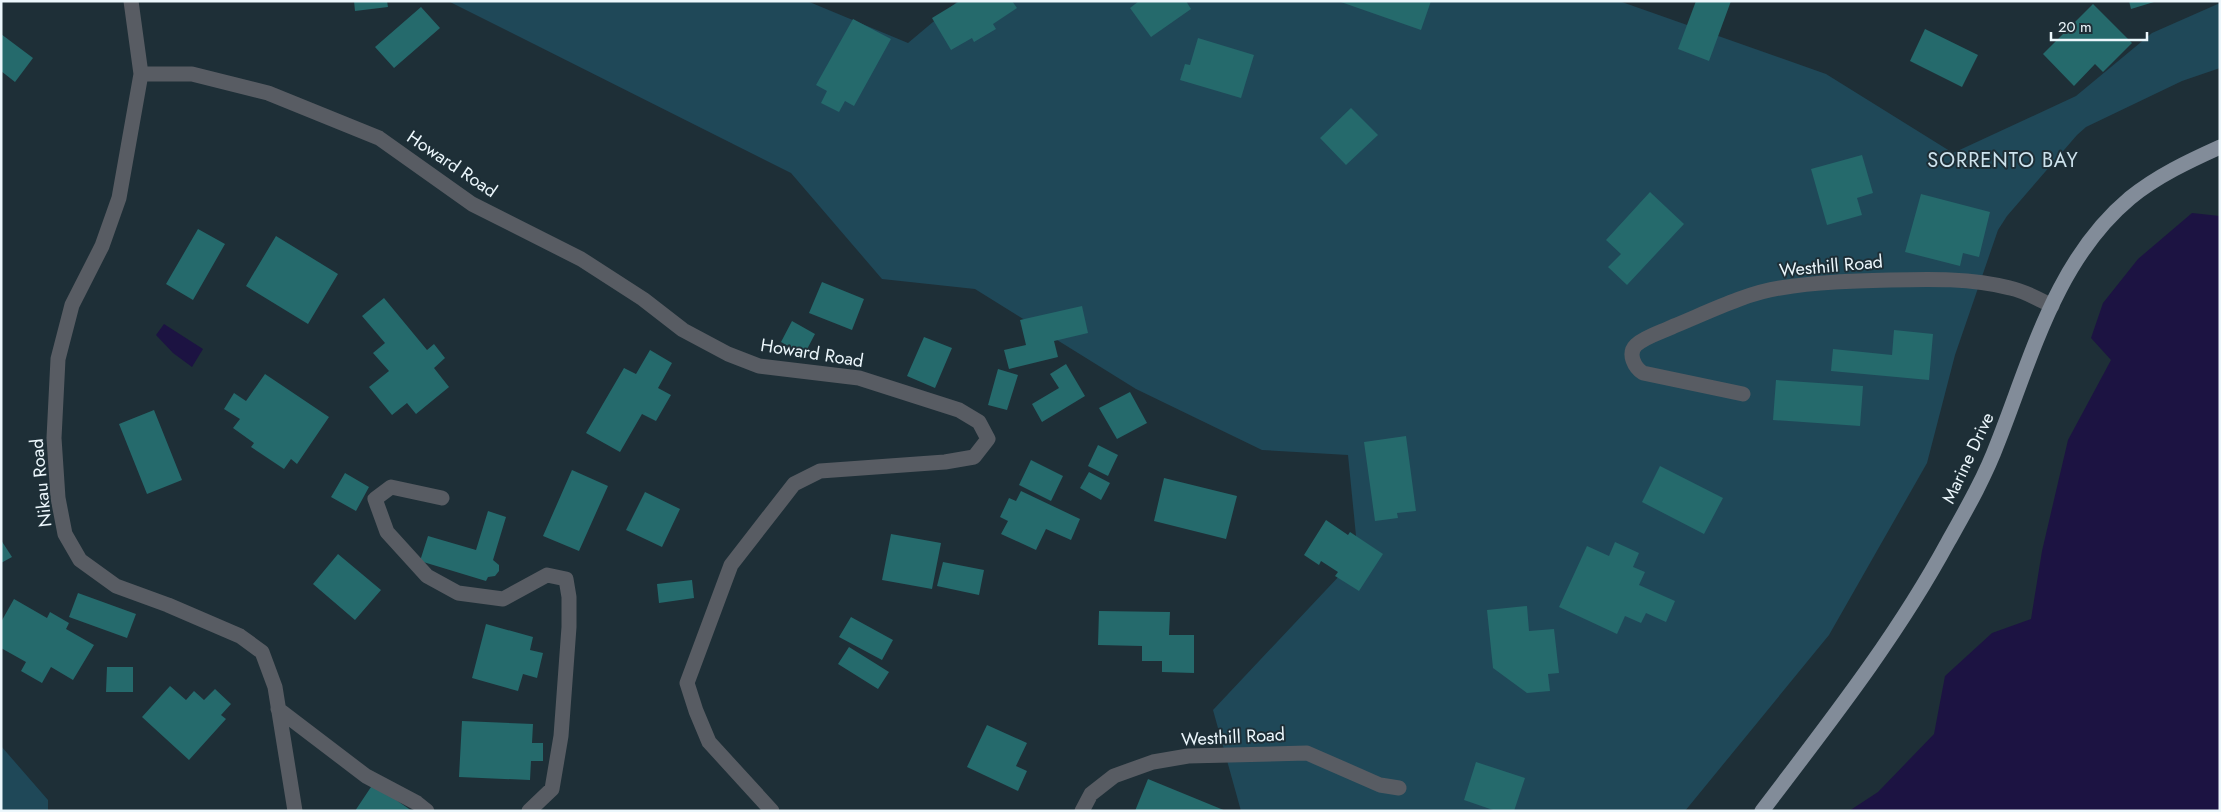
<svg xmlns="http://www.w3.org/2000/svg" width="2221" height="812" viewBox="0 0 2221 812" font-family="Jost,sans-serif">
<rect width="100%" height="100%" fill="#1e2f37"/>
<path fill="#1f4858" d="M448 1H807L908 43 958 1H1619L1826 74 1953 153 2076 96 2152 33 2220 3V68L2182 81 2086 127 2077 135 2007 216 1998 230 1955 355 1927 463 1829 635 1685 811H1241L1213 710 1358 556 1348 455 1262 450 1136 389 975 289 882 279 791 173Z
M1 746 48 800V811H1Z"/>
<path fill="#1c1342" d="M2192 213 2220 216V811H1849L1878 792 1934 734 1945 676 1992 633 2031 619 2042 551 2068 440 2111 360 2091 338 2103 303 2138 259Z
M164 324 203 349 192 367 173 353 156 335Z"/>
<path fill="#256a6c" d="M354 1H387L388 7 355 11Z
M960 1H1012L1017 8 993 24 996 29 974 42 972 38 951 50 932 18Z
M1139 1H1186L1191 9 1151 37 1130 8Z
M1338 1H1431L1421 30Z
M1696 1H1731L1709 61 1678 49Z
M2129 1H2153L2154 2 2131 9Z
M2093 4 2132 43 2103 72 2095 64 2074 86 2043 54Z
M421 7 440 28 394 68 375 47Z
M853 19 891 39 854 106 845 101 839 112 821 103 827 91 816 85Z
M1925 29 1978 55 1962 87 1910 61Z
M1 34 33 58 15 82 1 71Z
M1198 38 1254 55 1241 98 1180 80 1185 64 1190 65Z
M1351 108 1378 135 1346 165 1320 138Z
M1862 155 1873 193 1857 198 1862 215 1827 225 1811 169Z
M1650 192 1684 224 1627 285 1608 267 1621 254 1606 240Z
M1921 194 1990 212 1979 257 1963 253 1960 266 1905 252Z
M198 229 225 244 193 300 166 284Z
M276 236 338 274 308 324 246 286Z
M822 282 864 299 852 330 809 313Z
M384 298 427 350 434 344 445 358 434 368 449 387 416 414 407 403 392 415 369 387 389 371 373 353 385 343 362 316Z
M1082 306 1088 333 1054 341 1058 357 1009 369 1004 350 1026 345 1020 320Z
M792 321 815 334 804 355 781 342Z
M1894 330 1933 334 1929 380 1831 371 1833 349 1892 355Z
M924 337 952 348 935 388 907 376Z
M650 350 672 363 658 388 671 395 656 421 642 414 620 452 586 433 624 368 636 374Z
M1066 364 1085 396 1042 422 1032 404 1059 388 1050 374Z
M998 369 1018 375 1007 410 988 405Z
M265 374 329 417 297 464 291 459 284 469 251 447 254 443 233 428 240 419 224 409 234 393 246 401Z
M1776 380 1863 386 1860 426 1773 420Z
M1130 392 1147 423 1117 439 1099 408Z
M154 410 182 480 147 494 119 424Z
M1406 436 1416 511 1397 513 1398 518 1375 521 1364 442Z
M1098 445 1118 455 1108 476 1088 466Z
M1031 460 1063 476 1051 501 1019 485Z
M1660 466 1723 498 1704 534 1642 502Z
M572 470 608 486 579 551 543 536Z
M1089 472 1110 483 1101 500 1080 488Z
M345 473 369 487 356 511 331 497Z
M1164 478 1237 496 1226 539 1154 521Z
M1021 491 1080 519 1071 540 1046 529 1036 550 1001 534 1008 521 1000 517 1009 498 1016 501Z
M645 492 680 509 662 547 626 530Z
M488 511 506 517 493 560 499 565V571L495 576 488 577 486 581 420 561 428 536 476 550Z
M1326 520 1348 535 1350 532 1383 554 1359 591 1335 576 1338 572 1321 561 1319 565 1304 555Z
M891 534 941 543 932 589 882 580Z
M1 540 12 557 1 563Z
M1615 542 1639 553 1633 567 1645 572 1639 585 1675 601 1666 622 1646 613 1641 623 1625 616 1617 634 1559 607 1587 546 1609 556Z
M338 554 381 590 355 620 313 584Z
M943 562 984 570 979 595 937 586Z
M692 580 694 598 659 603 657 584Z
M78 593 136 614 127 638 69 617Z
M14 599 47 618 50 612 69 623 66 629 94 645 73 680 51 667 42 683 21 671 26 662 1 648V622Z
M1527 606 1529 631 1554 629 1559 673 1548 674 1550 691 1527 693 1493 668 1487 610Z
M1099 611 1170 612 1169 635H1194V673L1162 672V661H1142V646L1098 645Z
M851 617 893 640 882 660 839 637Z
M486 624 533 637 530 650 543 653 537 678 523 674 518 691 472 678Z
M849 647 889 672 878 689 838 664Z
M107 667H133V692H106Z
M170 686 186 700 194 691 204 700 215 689 231 704 221 715 226 719 189 760 142 717Z
M462 721 533 724 532 743H543V761H531L530 780 459 777Z
M987 725 1027 743 1016 766 1027 771 1018 791 967 767Z
M1476 762 1525 778 1514 811H1496L1464 800Z
M1148 779 1226 811H1135Z
M373 784 412 811H355Z"/>
<g fill="none" stroke-linecap="round" stroke-linejoin="round">
<path stroke="#585c63" stroke-width="15" d="M131 1 141 74H192L268 93 379 138 472 204 581 259 643 299 683 330 728 354 759 366 859 378 959 410 979 422 988 439 974 457 945 462 820 471 794 484 731 565 687 683 696 711 709 742 772 811
M141 74 119 198 102 246 72 305 58 359 54 438 58 498 65 534 80 560 116 586 168 605 240 636 262 652 275 687 295 811
M1743 394 1643 373C1635 368 1627 354 1636 345 1646 336 1662 332 1674 326 1706 313 1746 293 1780 288 1817 282 1853 281 1890 280 1930 279 1971 278 2010 288 2025 291 2038 299 2052 306
M442 498 391 487 375 499 387 532 427 576 458 593 503 599 547 575 566 579 569 597V627L561 736 552 789 529 811
M278 709 366 776 417 803 427 811
M1082 811 1091 794 1114 776 1153 762 1188 756 1307 753 1380 785 1399 788"/>
<path stroke="#828c99" stroke-width="15" d="M1762 811C1828 724 1896 638 1948 542 1966 510 1985 477 1998 442 2032 356 2056 260 2130 198 2157 176 2189 161 2220 147"/>
</g>
<g text-anchor="middle" stroke-width="4" stroke-linejoin="round" paint-order="stroke">
<g font-size="18" fill="#ecf7fc" stroke="#1e2f37">
<text transform="translate(452 164) rotate(34)" y="6">Howard Road</text>
<text transform="translate(1831 266) rotate(-5)" y="6">Westhill Road</text>
<text transform="translate(812 353) rotate(9)" y="6">Howard Road</text>
<text transform="translate(1968 458) rotate(-65)" y="6">Marine Drive</text>
<text transform="translate(41 483) rotate(-96)" y="6">Nikau Road</text>
<text transform="translate(1233 737) rotate(-3)" y="6">Westhill Road</text>
</g>
<g font-size="20" letter-spacing="1" fill="#cee3ed" stroke="#1e2f37">
<text x="2003" y="167">SORRENTO BAY</text>
</g>
</g>
<rect width="2221" height="812" fill="none" stroke="#ecf7fc" stroke-width="5"/>
<path d="M2051 32v8h96v-8" fill="none" stroke="#ecf7fc" stroke-width="2.5"/>
<text x="2058" y="32" font-size="15" fill="#ecf7fc" stroke="#1e2f37" stroke-width="4" paint-order="stroke">20 m</text>
</svg>
